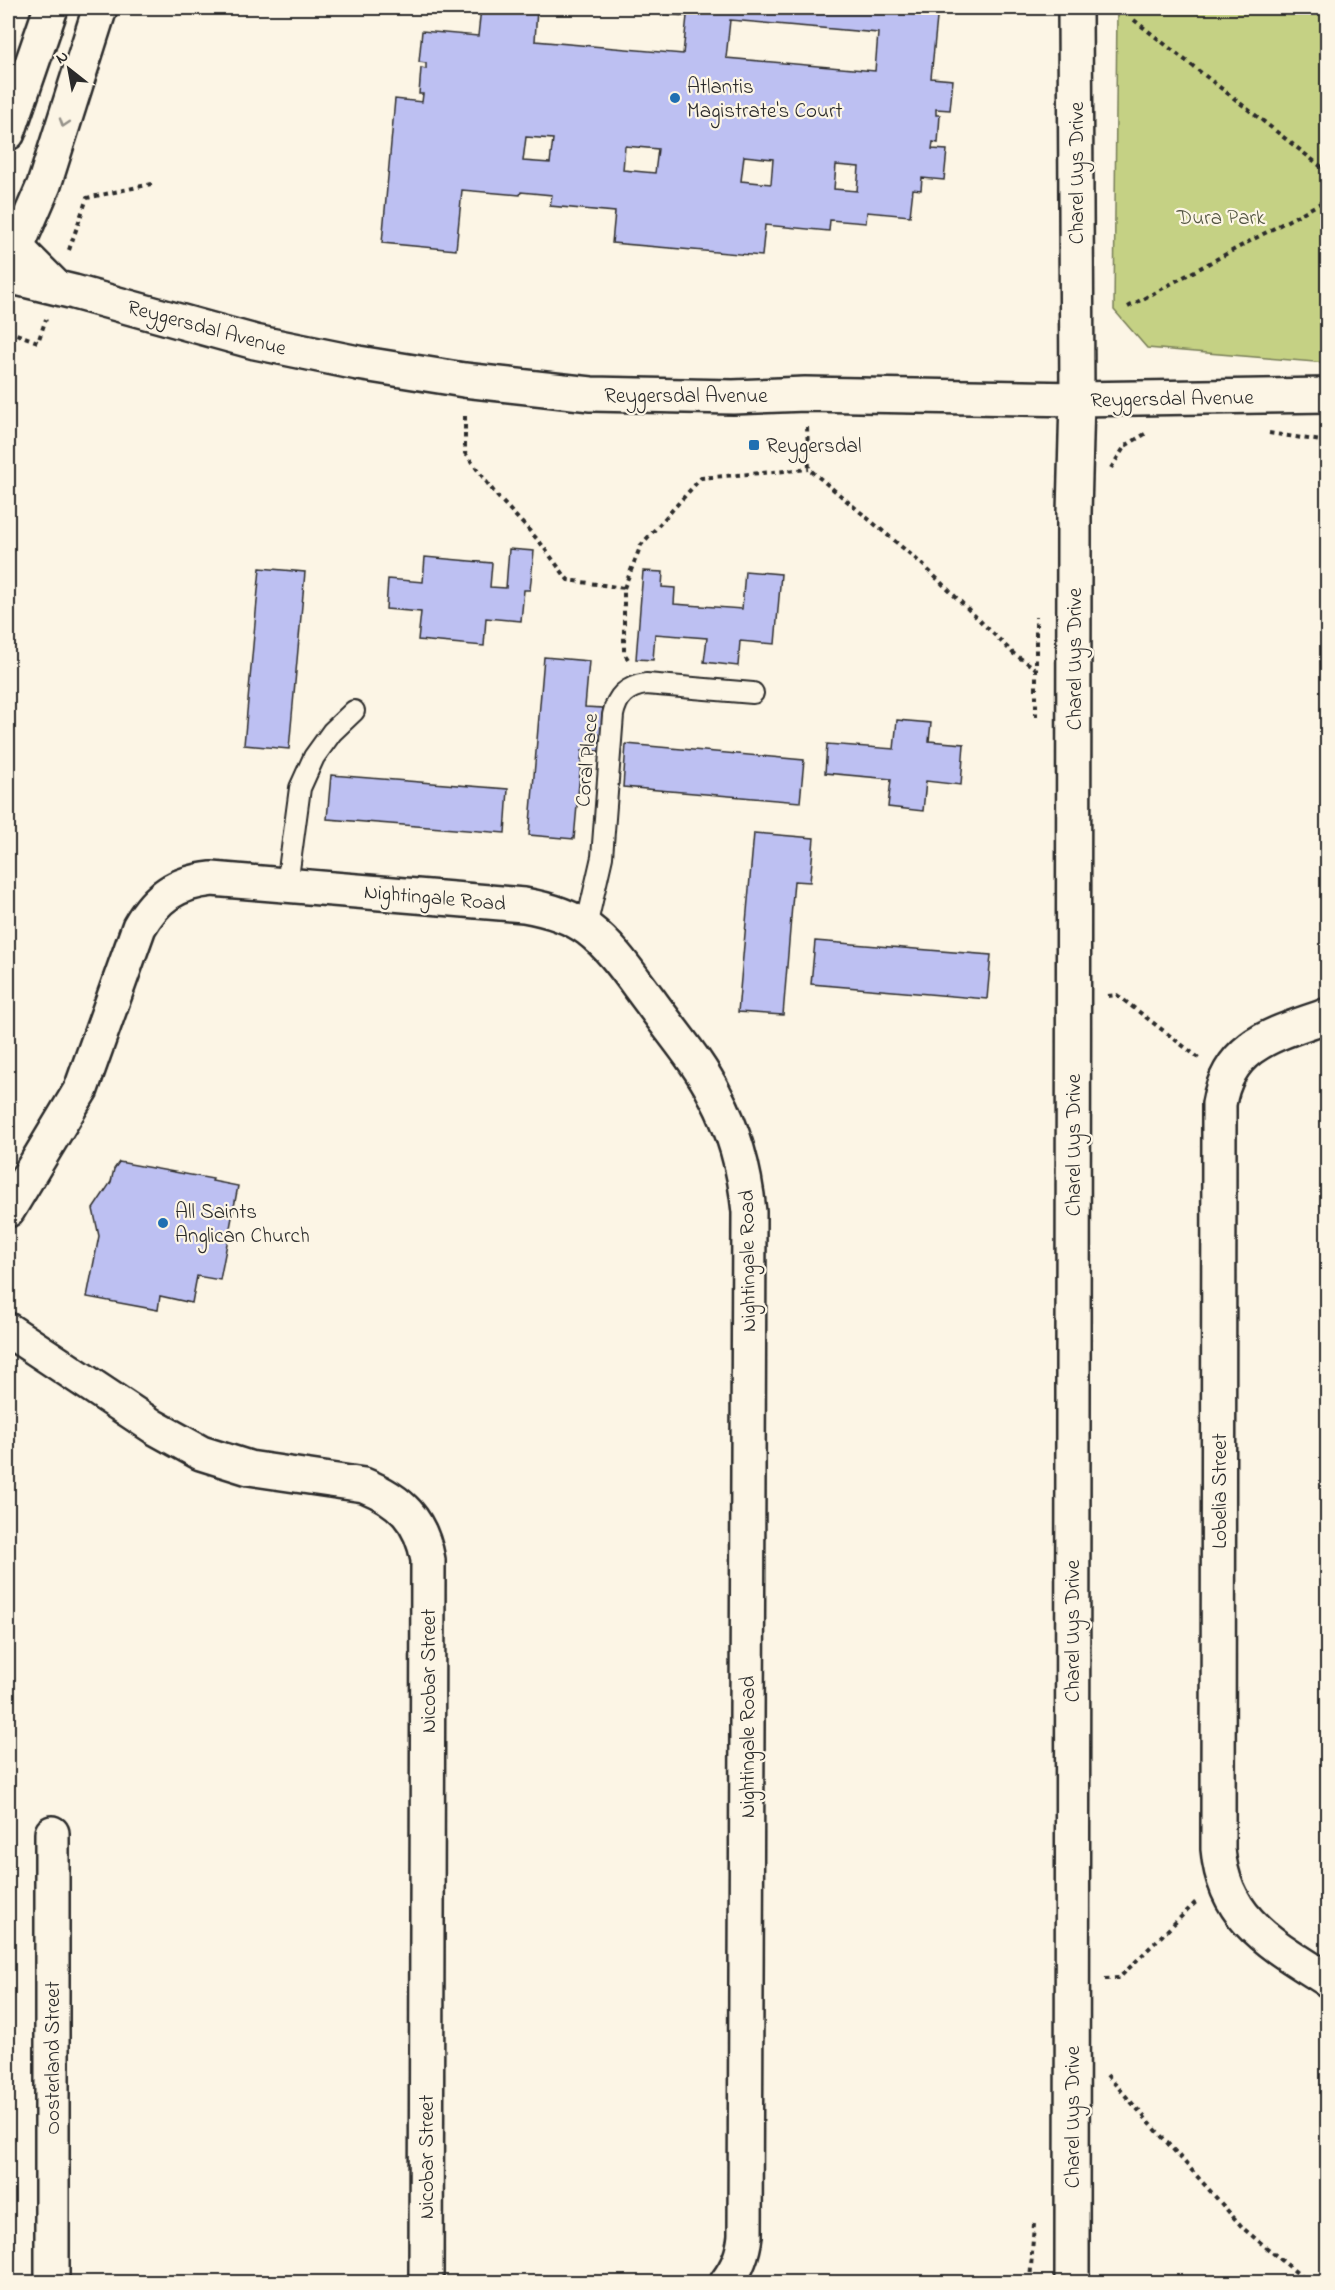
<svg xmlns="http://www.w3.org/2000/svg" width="1335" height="2290" viewBox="0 0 1335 2290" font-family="'Indie Flower',sans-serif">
<rect width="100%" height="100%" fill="#fcf5e5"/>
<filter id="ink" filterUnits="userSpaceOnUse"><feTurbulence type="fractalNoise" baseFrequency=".0167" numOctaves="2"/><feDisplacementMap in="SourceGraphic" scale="12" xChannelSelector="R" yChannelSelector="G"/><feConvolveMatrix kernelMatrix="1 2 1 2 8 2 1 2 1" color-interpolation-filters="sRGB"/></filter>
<g filter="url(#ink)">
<path fill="#c5d184" stroke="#787e58" stroke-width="1.5" d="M1117 8H1327V363L1147 348 1114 310Z"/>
<path fill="#bdc0f2" stroke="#2b2b2b" stroke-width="1.5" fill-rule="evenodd" d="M481 8H537L535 41 683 54 687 16 588 8H938L931 78 953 80 950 110 936 109V115H940L938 143 933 142 932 149 947 150 944 180 922 178 921 190 913 189 910 216 867 212 866 223 830 220 829 231 765 225 762 256 612 243 615 212 550 206 552 195 521 192 520 195 462 190 456 250 382 243 395 99 422 102 423 94H419L421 68 426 69V63L419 62 422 31 478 36ZM730 20 878 33 875 71 726 58ZM526 137 553 139 550 163 523 161ZM625 146 658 149 655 173 623 170ZM744 156 773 159 771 184 741 181ZM836 165 859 167 857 191 834 189Z
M509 549 534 551 530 590H524L521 621 486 618 484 646 418 640 421 612 386 609 388 579 423 582 425 557 492 563 490 587 506 588Z
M260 568 305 572 289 749 244 745Z
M643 571 663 572 662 587 675 588 674 604 742 609 745 571 781 574 775 644 740 641 738 666 704 662 707 638 655 634 653 660 636 659Z
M544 657 589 661 585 707 603 708 600 751 582 750 574 839 529 835Z
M897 720 931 723 929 741 964 744 961 785 926 781 923 811 888 807 891 779 825 773 827 744 894 749Z
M626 744 804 760 800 802 623 787Z
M331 775 508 789 505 833 327 819Z
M754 833 814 838 810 882 794 881 783 1015 738 1012Z
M815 941 991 955 987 999 811 984Z
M119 1162 213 1179 212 1181 238 1186 220 1280 197 1276 192 1303 160 1296 158 1310 87 1297 99 1236 93 1209 111 1182 114 1169Z"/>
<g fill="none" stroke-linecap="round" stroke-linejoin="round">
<defs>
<path id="service" d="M287 885 300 788 314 757 332 732 354 711
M586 927 602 857 613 715C617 696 626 687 646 684L753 693"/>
<path id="minor" d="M1328 1015C1277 1034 1229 1042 1219 1104L1218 1849C1224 1921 1274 1945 1328 1980
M8 1210 81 1089 139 927C157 896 176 883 212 879L524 905C547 909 569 915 588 929 613 948 631 976 650 1001 672 1032 698 1061 715 1095 735 1132 745 1171 749 1212L745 2236C743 2254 738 2267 727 2282
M8 1330 154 1427 201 1453 249 1468 364 1485C401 1500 421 1520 428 1560L426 2282
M52 1833V2282"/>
<path id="tertiary" d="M8 133 51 8
M8 268 44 185 100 8"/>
<path id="secondary" d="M8 245 17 248 56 287
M8 276 74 292 255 342 358 363 464 380 591 394 733 397 805 394 1077 399 1328 395
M1072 2282 1074 513 1077 399 1075 8"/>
</defs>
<use href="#service" stroke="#2b2b2b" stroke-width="24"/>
<use href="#minor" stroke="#2b2b2b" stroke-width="38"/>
<use href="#tertiary" stroke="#2b2b2b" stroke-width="38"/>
<use href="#secondary" stroke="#2b2b2b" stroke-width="38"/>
<path stroke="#2b2b2b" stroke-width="4" stroke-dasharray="4.5 4.5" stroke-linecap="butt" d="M1134 20 1328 172
M69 250 87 198 156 183
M1128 307 1328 199
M8 331 38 342 46 319
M465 416V453L497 496 539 541 568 580 624 588
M807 427 809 469 922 564 1014 654 1035 668
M1269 433 1328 442
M1111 468 1125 446 1145 434
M628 659 624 653V588L641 545 701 478 809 469
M1036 717V617
M1108 996 1117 995 1199 1058
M1105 1979 1119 1978 1196 1902
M1107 2075 1244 2229 1308 2282
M1030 2282 1034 2224"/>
<use href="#service" stroke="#fcf5e5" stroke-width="20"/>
<use href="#minor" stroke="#fcf5e5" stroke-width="33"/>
<use href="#tertiary" stroke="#fcf5e5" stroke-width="33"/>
<use href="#secondary" stroke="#fcf5e5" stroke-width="33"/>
</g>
<defs><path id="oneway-chevron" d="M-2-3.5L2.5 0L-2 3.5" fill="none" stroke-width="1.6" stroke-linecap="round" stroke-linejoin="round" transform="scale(1.5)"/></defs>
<use stroke="#949088" href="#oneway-chevron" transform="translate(64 123) rotate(108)"/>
</g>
<g fill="#1f6fb2" stroke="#fcf5e5" stroke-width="2">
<circle cx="675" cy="98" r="6"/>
<rect x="748" y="439" width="12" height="12" rx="3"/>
<circle cx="163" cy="1223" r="6"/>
</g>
<g text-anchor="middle" stroke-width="4.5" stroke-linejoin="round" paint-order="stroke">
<g font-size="21" fill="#2b2b2b" stroke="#fcf5e5" text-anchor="start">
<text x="687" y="93">Atlantis<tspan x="687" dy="24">Magistrate's Court</tspan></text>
<text x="766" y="452">Reygersdal</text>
<text x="175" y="1218">All Saints<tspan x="175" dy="24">Anglican Church</tspan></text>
</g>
<g font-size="21" fill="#2b2b2b" stroke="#fcf5e5">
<text transform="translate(1076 173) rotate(-90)" y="7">Charel Uys Drive</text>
<text transform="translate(207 327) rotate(15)" y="7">Reygersdal Avenue</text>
<text x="686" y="402">Reygersdal Avenue</text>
<text transform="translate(1172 398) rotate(-1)" y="7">Reygersdal Avenue</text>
<text transform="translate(1074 659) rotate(-90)" y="7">Charel Uys Drive</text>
<text transform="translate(586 760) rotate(-85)" y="7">Coral Place</text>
<text transform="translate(435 897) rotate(5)" y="7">Nightingale Road</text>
<text transform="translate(1073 1145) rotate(-90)" y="7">Charel Uys Drive</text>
<text transform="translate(747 1261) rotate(-91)" y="7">Nightingale Road</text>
<text transform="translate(1219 1491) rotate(-90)" y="7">Lobelia Street</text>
<text transform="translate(1072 1631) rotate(-90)" y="7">Charel Uys Drive</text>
<text transform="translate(428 1671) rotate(-90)" y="7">Nicobar Street</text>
<text transform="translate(747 1747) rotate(-90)" y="7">Nightingale Road</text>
<text transform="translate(52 2058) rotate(-90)" y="7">Oosterland Street</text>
<text transform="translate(1072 2117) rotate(-90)" y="7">Charel Uys Drive</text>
<text transform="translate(426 2157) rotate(-90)" y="7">Nicobar Street</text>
</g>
<g font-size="21" fill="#525441" stroke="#fcf5e5">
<text x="1221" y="224">Dura Park</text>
</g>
</g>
<rect width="1335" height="2290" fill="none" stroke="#fcf5e5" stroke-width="30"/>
<rect x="15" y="15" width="1305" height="2260" fill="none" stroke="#2b2b2b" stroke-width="2" filter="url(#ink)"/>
<g transform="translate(69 69) rotate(329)" stroke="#fcf5e5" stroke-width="4.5" paint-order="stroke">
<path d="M0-4.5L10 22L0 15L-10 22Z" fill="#2b2b2b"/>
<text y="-9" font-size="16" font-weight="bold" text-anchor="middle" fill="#2b2b2b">N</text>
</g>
</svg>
